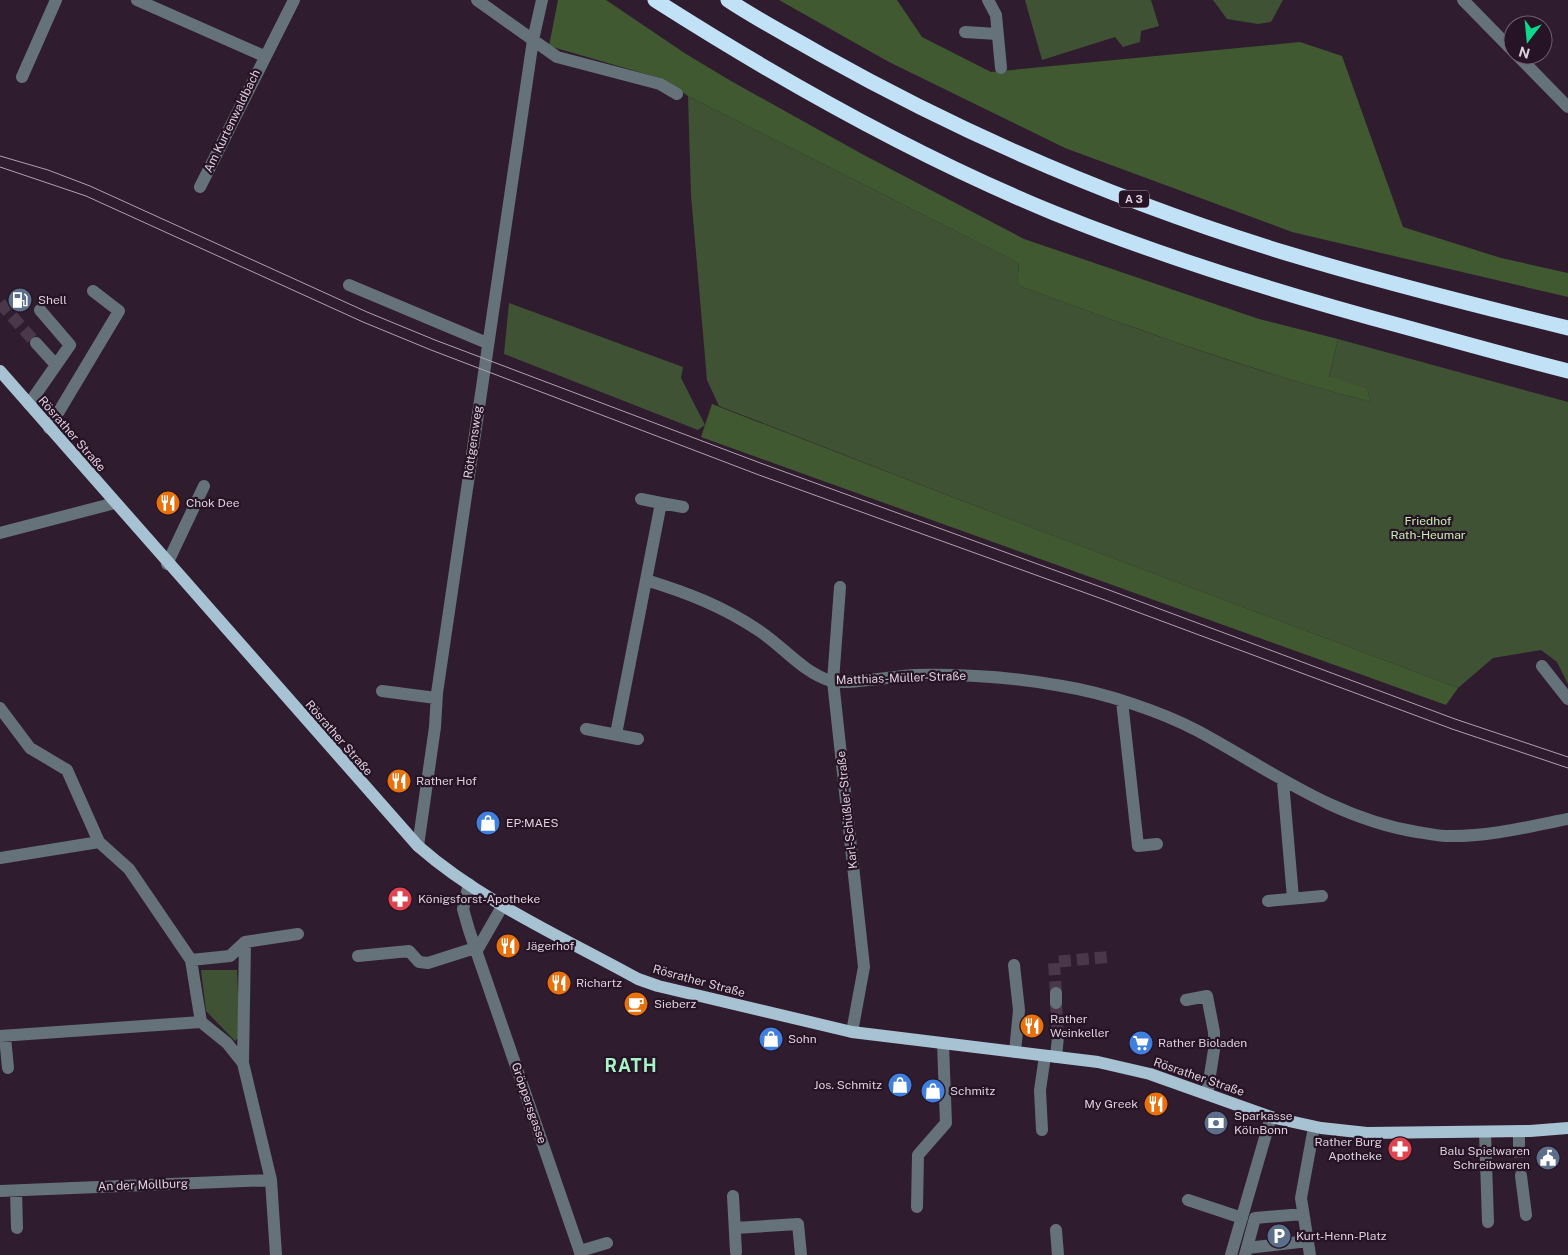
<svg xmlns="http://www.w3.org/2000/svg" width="1568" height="1255" viewBox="0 0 1568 1255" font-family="'Public Sans',sans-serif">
<rect width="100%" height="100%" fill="#301c2f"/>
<path fill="#3f5334" d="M1025 0H1151L1159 26 1141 31 1140 42 1123 47 1115 37 1042 60Z
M1213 0H1283L1271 22 1258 24 1227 19Z
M688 96 1019 263 1017 285C1134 328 1250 371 1371 402L1367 388 1329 378 1338 339 1568 402V684L1557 662 1541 650 1493 658 1458 688 991 512 719 406 707 380 691 195Z
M509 303 683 367 681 378 705 425 698 430 504 354Z
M201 970H237L240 1036 235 1041 206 1011Z"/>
<path fill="#405930" d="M558 0H606L686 54 731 81 862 154 1024 239 1259 319 1338 339 1329 377 1367 388 1371 402C1251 371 1134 328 1017 285L1019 263 688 96 663 79 549 46Z
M779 0H897L922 37 991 72 1300 42 1342 56 1403 227 1501 258 1568 273V297L1292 232 1065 148 889 62Z
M712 404 991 512 1458 688 1446 705 701 437Z"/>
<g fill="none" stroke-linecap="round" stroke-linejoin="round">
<path stroke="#4a3749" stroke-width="12" stroke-dasharray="12 6" stroke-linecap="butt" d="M0 303 36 343
M1056 993 1054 962 1108 957
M1056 1003 1058 1037
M1519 1146 1521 1176"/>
<path stroke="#65727a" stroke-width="12" d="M137 0 264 56
M477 0 557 57 660 84 677 94
M988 0 996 15 1001 68
M1463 0 1513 51
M965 32 997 34
M1517 55 1568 107
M22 77 56 0
M200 187 294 0
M349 285 487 343
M36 343 56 365
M29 404 70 345 40 310
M49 428 119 311 93 291
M641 499 661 503
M0 533 115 503
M167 564 204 486
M646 580C688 593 722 606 758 630 783 646 802 672 831 681 845 685 896 676 915 675 965 674 1013 677 1062 686 1105 693 1160 711 1198 731 1270 770 1333 818 1417 832 1426 833 1436 836 1446 836 1487 837 1528 827 1568 819
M840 587 833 681 864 967 852 1032
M1542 666 1568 699
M382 691 436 698
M1122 701 1138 846 1157 844
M0 708 30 748 67 770 99 842
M586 729 638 739
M616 734 661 503 683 507
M1283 782 1293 898
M418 846 435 727 437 693 533 40 542 0
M0 858 99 842 129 869 191 960
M469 884 463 909 469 930 581 1255
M1268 901 1322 896
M245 942 298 934
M476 952 503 905
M358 956 409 951 419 962 428 963 475 948
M1014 965 1019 1010 1015 1052
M1056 993V1003
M1186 1000 1207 996 1214 1032V1050L1207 1094
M0 1036 201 1022
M5 1037 8 1068
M1056 1057 1058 1037
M243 1063 227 1043 201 1022 191 960 230 956 245 942 243 1063 271 1180
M1042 1130 1040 1090 1045 1056
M1519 1131V1146
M1485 1132 1488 1222
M1521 1176 1526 1215
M0 1191 271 1180 276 1255
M16 1191 17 1228
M733 1196 736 1252
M1188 1200 1242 1218
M917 1207 918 1155 946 1123 943 1044
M735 1228 798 1224 801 1255
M1056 1230 1058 1255
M1247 1248 1308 1241
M580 1251 607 1243
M1231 1255 1271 1117
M1245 1255 1255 1218 1303 1214
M1310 1255 1301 1198 1314 1127"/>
<path stroke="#a7c2d2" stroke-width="12" d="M0 371 418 846C482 902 564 938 638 979L658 986 852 1032 1098 1062 1150 1074 1271 1117 1321 1128 1367 1133 1530 1131 1568 1128"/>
<path stroke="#c1e2f6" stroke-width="15" d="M655 0C782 81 915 156 1054 213 1168 259 1286 295 1405 327 1459 342 1513 357 1568 371
M728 0C758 20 791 37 822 55 968 137 1126 204 1286 253 1379 281 1474 305 1568 328"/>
<path stroke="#b0a1af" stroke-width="1" d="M0 156 48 170 90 186 367 312 435 340 763 464 1109 590 1455 719 1568 757
M0 167 86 196 363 322 431 350 759 475 1105 600 1452 729 1568 768"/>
</g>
<defs>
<symbol id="fuel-disc" viewBox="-11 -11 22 22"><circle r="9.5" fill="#5c6f8a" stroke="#261325"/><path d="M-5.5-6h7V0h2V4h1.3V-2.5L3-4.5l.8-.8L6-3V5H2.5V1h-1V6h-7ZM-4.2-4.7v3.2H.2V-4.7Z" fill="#fff"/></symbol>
<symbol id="restaurant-disc" viewBox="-11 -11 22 22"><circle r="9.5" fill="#e8710a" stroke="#261325"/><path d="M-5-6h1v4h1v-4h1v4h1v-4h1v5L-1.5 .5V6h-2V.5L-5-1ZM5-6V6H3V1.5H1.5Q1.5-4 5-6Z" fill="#fff"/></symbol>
<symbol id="shop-disc" viewBox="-11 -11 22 22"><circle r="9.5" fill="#3f7fe0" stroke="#261325"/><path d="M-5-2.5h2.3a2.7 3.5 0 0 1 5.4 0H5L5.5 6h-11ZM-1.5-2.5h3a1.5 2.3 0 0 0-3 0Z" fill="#fff"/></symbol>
<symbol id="pharmacy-disc" viewBox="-11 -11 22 22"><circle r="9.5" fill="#e0444e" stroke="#261325"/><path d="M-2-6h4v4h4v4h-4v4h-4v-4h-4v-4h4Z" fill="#fff"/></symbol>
<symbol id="cafe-disc" viewBox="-11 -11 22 22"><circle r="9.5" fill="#e8710a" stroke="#261325"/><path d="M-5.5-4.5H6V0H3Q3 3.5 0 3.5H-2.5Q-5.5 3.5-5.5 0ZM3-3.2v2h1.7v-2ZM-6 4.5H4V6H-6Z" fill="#fff"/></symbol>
<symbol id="supermarket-disc" viewBox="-11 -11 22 22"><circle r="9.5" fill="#3f7fe0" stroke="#261325"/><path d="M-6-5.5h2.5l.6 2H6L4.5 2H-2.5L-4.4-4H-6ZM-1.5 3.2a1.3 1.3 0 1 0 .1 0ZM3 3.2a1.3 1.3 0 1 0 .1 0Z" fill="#fff"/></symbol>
<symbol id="bank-disc" viewBox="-11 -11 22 22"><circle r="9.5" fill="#5c6f8a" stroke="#261325"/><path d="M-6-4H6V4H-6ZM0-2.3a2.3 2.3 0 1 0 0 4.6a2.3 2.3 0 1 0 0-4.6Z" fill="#fff"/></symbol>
<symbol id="civic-disc" viewBox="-11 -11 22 22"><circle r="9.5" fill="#5c6f8a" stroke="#261325"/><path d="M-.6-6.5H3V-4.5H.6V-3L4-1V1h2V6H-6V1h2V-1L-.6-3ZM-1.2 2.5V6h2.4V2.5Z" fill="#fff"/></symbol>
<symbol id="parking-disc" viewBox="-11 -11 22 22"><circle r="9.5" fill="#5c6f8a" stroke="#261325"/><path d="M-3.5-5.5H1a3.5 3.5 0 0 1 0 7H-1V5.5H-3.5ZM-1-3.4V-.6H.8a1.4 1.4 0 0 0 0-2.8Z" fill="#fff"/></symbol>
</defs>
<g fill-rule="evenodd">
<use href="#fuel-disc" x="6" y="286" width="28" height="28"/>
<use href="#restaurant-disc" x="154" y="489" width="28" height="28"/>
<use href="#restaurant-disc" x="385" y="767" width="28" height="28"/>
<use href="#shop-disc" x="474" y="809" width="28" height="28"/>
<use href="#pharmacy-disc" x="386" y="885" width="28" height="28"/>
<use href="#restaurant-disc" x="494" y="932" width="28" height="28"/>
<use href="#restaurant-disc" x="545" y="969" width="28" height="28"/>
<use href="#cafe-disc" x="622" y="990" width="28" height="28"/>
<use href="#restaurant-disc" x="1018" y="1012" width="28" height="28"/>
<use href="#shop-disc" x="757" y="1025" width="28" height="28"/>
<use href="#supermarket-disc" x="1127" y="1029" width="28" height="28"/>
<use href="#shop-disc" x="886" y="1071" width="28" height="28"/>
<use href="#shop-disc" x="919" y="1077" width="28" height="28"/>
<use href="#restaurant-disc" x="1142" y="1090" width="28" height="28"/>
<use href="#bank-disc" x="1202" y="1109" width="28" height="28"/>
<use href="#pharmacy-disc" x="1386" y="1135" width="28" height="28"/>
<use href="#civic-disc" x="1534" y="1144" width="28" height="28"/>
<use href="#parking-disc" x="1265" y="1222" width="28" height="28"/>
</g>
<g text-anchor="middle" stroke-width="4.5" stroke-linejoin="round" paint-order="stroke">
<rect fill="#261325" stroke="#a697a5" stroke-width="1" x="1119" y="190.5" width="30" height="17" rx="4"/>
<g font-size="11" font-weight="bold" fill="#ddd0dc">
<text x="1134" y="203">A 3</text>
</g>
<g font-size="12" fill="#ddd0dc" stroke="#261325">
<text transform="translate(232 121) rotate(-64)" y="4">Am Kurtenwaldbach</text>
<text transform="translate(72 434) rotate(49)" y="4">Rösrather Straße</text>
<text transform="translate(473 442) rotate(-82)" y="4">Röttgensweg</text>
<text transform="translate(901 678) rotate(-2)" y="4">Matthias-Müller-Straße</text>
<text transform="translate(339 738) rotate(49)" y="4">Rösrather Straße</text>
<text transform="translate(847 810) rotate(-96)" y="4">Karl-Schüßler-Straße</text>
<text transform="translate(699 981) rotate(15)" y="4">Rösrather Straße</text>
<text transform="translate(1199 1077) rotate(19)" y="4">Rösrather Straße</text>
<text transform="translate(529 1103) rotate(71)" y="4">Gröppersgasse</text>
<text transform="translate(143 1185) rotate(-2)" y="4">An der Mollburg</text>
</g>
<g font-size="12" fill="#ddd0dc" stroke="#261325" text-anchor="start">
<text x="38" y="304">Shell</text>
<text x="186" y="507">Chok Dee</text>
<text x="416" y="785">Rather Hof</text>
<text x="506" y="827">EP:MAES</text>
<text x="418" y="903">Königsforst-Apotheke</text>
<text x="526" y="950">Jägerhof</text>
<text x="576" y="987">Richartz</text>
<text x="654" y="1008">Sieberz</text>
<text x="1050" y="1023">Rather<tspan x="1050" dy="14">Weinkeller</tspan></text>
<text x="788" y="1043">Sohn</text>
<text x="1158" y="1047">Rather Bioladen</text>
<text x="882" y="1089" text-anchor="end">Jos. Schmitz</text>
<text x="950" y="1095">Schmitz</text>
<text x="1138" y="1108" text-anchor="end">My Greek</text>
<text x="1234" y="1120">Sparkasse<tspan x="1234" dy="14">KölnBonn</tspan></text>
<text x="1382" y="1146" text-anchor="end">Rather Burg<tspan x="1382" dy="14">Apotheke</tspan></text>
<text x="1530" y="1155" text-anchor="end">Balu Spielwaren<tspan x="1530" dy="14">Schreibwaren</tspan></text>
<text x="1296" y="1240">Kurt-Henn-Platz</text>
</g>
<g font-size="12" fill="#c5f0ac" stroke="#261325">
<text x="1428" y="525">Friedhof<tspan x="1428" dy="14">Rath-Heumar</tspan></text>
</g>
<g font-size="18" font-weight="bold" letter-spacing="1" fill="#a6f5c7" stroke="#261325">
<text x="631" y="1072">RATH</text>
</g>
</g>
<g transform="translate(1528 40) rotate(196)"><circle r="24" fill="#261325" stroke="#6f5f6e"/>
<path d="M0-4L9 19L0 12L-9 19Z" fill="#0ed98a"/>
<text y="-8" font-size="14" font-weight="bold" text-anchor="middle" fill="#ddd0dc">N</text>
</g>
</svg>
